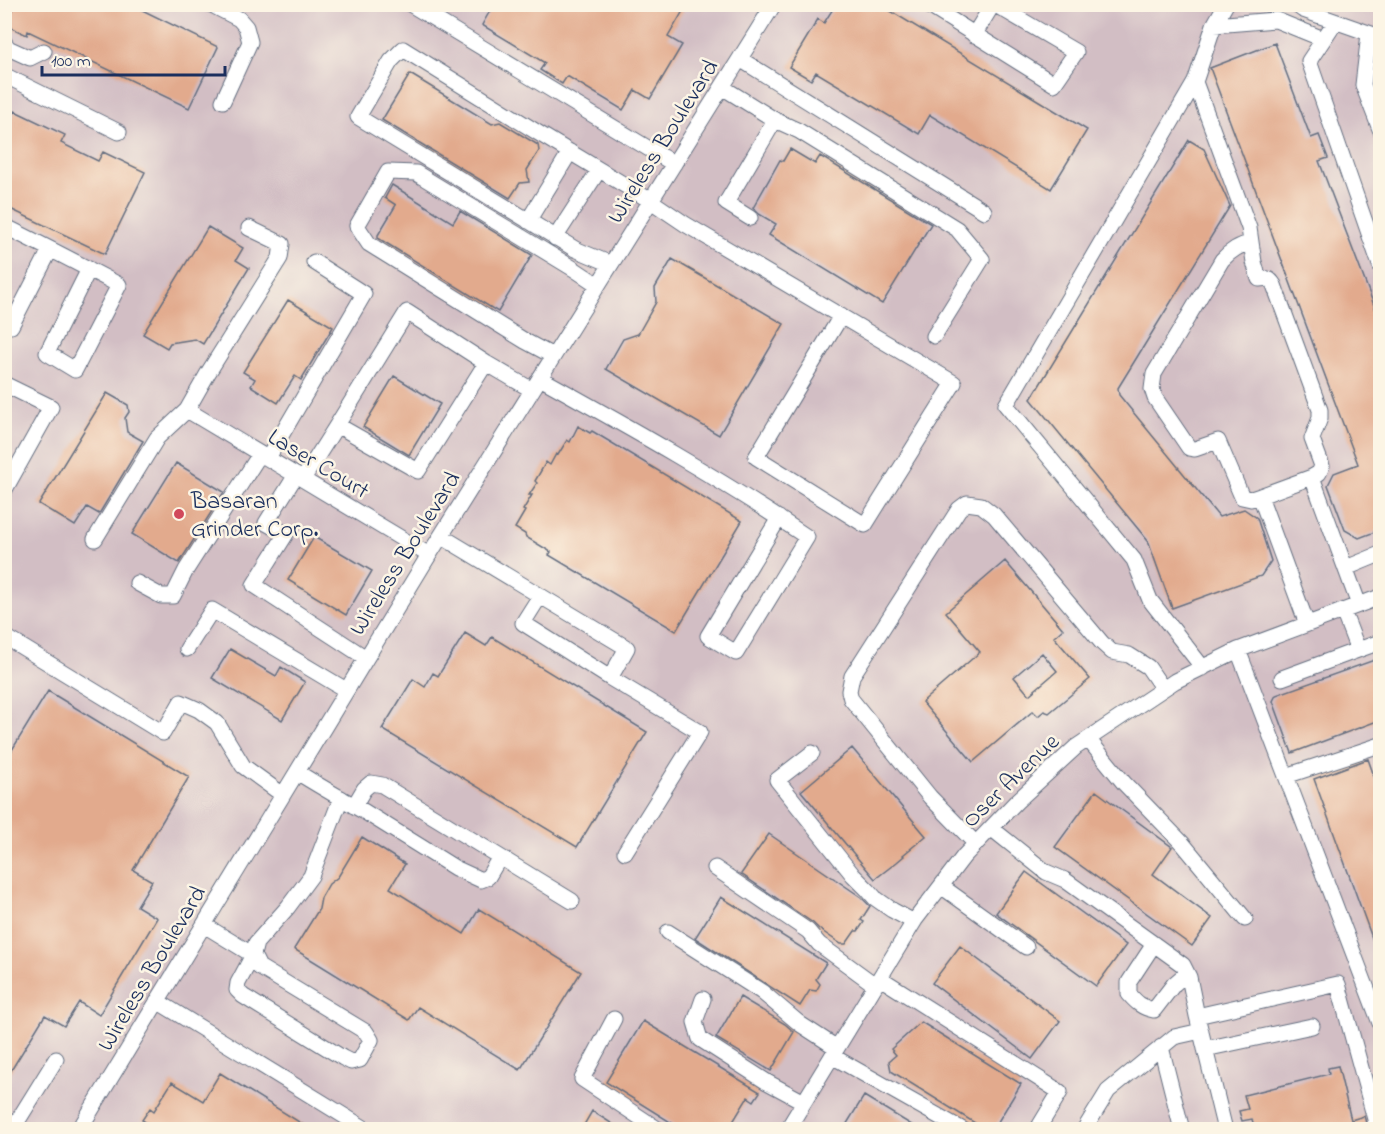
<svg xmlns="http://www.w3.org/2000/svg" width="1385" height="1134" viewBox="0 0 1385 1134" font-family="'Indie Flower',sans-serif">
<rect width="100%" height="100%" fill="#fcf5e5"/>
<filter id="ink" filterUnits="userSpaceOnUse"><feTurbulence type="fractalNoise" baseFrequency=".0167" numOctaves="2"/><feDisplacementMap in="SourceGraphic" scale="12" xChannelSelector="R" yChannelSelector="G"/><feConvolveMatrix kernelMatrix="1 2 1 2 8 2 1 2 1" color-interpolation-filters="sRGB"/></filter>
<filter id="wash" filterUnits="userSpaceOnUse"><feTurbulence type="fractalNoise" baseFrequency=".008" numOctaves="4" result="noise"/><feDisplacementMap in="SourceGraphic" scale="24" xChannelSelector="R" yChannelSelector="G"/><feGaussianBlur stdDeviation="1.35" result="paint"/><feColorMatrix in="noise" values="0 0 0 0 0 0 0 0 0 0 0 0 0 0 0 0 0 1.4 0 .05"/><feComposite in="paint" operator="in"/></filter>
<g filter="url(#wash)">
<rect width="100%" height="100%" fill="#e8e0bb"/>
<path fill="#d2bec4" d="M5 5H1380V1129H5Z"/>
<g id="blocks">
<path fill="#e2aa8d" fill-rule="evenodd" d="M15 4H130L218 47 189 108 28 31 27 35 5 25Z
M494 4H687L668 37 682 45 650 99 635 90 623 110 567 76 562 84 540 70 545 63 482 25Z
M836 4H879L1087 130 1051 189 930 115 919 134 816 72 811 80 789 67 818 19 824 23Z
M1275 43 1311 138 1319 135 1328 158 1319 161 1380 321V530L1359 538 1345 530 1328 485 1334 473 1358 464 1210 68Z
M410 74 492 124 500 122 538 145 539 151 527 170 529 182 520 183 510 198 382 120Z
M15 111 65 135 61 143 98 161 103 152 145 172 105 254 4 206V116L11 119Z
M1189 140 1204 149 1230 206 1118 388 1119 395 1219 517 1244 509 1257 518 1271 561 1261 576 1172 608 1148 541 1031 399Z
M790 149 815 164 820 156 931 224 882 304 769 235 776 224 759 214 753 208 780 160 783 161Z
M392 185 453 223 460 211 532 255 498 312 378 238V235L396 205 385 198Z
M208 227 243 248 236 260 249 268 203 344 195 339 170 343 167 348 143 334Z
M672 259 784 324 719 435 606 369 623 339 638 334 656 302 655 288Z
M288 300 333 327 301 380 295 376 278 403 251 386 255 379 243 372Z
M394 376 440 404 409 455 363 427Z
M107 393 128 405 129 412 125 418 127 432 143 441 99 514 87 507 75 526 39 504Z
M578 426 590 433 592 431 742 521 676 631 549 555 551 552 526 537 525 534 515 528 525 511 523 510 532 495H529L537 483 535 481 546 462 550 465 556 454 558 455 567 440 570 442Z
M176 463 224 492 179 563 132 534Z
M314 537 372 571 346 615 288 580Z
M1005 561 1063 629 1054 637 1090 679 1049 713 1044 711 1038 716 1033 711 973 762 922 702 980 652 946 612ZM1042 653 1057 671 1029 695 1014 677Z
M465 633 486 646 492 637 647 732 577 847 382 729 413 679 425 687 433 673 438 676Z
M230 649 276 676 281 667 305 682 282 720 212 678Z
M1380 658V720L1292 753 1273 701 1276 695Z
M48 691 189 777 133 870 152 881 137 906 157 918 99 1015 79 1002 64 1026 45 1015 4 1082V763Z
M852 748 926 836 903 855 904 856 897 862 875 879 801 791Z
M1368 759 1380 793V957H1379L1314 779Z
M1096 791 1172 847 1153 874 1212 918 1192 946 1055 847Z
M769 834 861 897 870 906 861 920 864 922 858 931H855L846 944H841L819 929 813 923 741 874Z
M362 837 405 864 390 888 464 934 479 909 581 972 520 1070 418 1007 409 1020 294 949 319 909 321 898 329 884 338 877Z
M1026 872 1126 945 1096 986 996 913Z
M721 897 826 963 816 979 820 984 816 991 810 990 800 1006 695 938Z
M960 946 1060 1021 1032 1059 932 983Z
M740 997 785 1024 794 1032 771 1071 716 1038Z
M643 1021 760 1092 754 1101 748 1097 728 1130H683L606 1082Z
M921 1022 1021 1084 993 1130H986L891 1071 889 1061 896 1055 891 1049Z
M1338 1066 1351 1120 1364 1116 1368 1130H1255L1252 1119 1242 1121 1239 1111 1248 1109 1244 1095 1329 1074 1328 1068Z
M220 1073 312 1130H143L147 1123 142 1120 150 1108 154 1111 172 1082 203 1101Z
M864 1096 920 1130H843Z
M592 1111 622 1130H581Z"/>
</g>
</g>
<g filter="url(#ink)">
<use href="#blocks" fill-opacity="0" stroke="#636d7f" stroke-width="1.5"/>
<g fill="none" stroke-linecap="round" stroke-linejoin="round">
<defs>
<path id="minor" d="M210 4 239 19 246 27 250 42 223 101
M410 4 674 164
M926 4 1054 84 1076 52 994 4
M1295 4 1303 10 1380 37
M1335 22 1309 61 1380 265
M1214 25 1276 20 1323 39
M1369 34 1363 85 1380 129
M974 35 993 4
M4 42 8 48 30 58 44 51
M740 59 984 211
M4 75 119 132
M1195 82 1214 25 1226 4
M722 87 775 120 726 203 750 218
M775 120 799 131 957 229 982 259 934 336
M528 221 570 152
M4 226C43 245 81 265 119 285L75 370 47 353 89 269
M555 238 599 170
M1251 242 1254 262 1259 279C1267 278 1270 278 1274 285L1320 410V418L1312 439 1322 466 1319 473 1312 477 1359 605
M611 264 575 249 358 117 391 61 403 49 540 134 651 201 685 224 954 383 865 525 756 457 841 316
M11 326 50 250
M553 356 525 341 369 244 357 226 388 172 416 173 574 269 598 285
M486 363 407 312 337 425 418 471 486 363 532 390
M540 378C630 428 721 479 807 537L736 653 708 636 779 518
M4 384 51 407 4 491
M187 410 429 555
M268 458 364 294 314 262
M296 475 266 523 286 534 254 585 366 658
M303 479 337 425
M1260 496 1312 477
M441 536 627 648 610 678 700 732 625 852
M95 539 157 438 187 410 208 373 280 258 282 244 249 228
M1346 568 1380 554
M137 583 161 596H173L186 570 260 454
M540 596 523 623 610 678
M1343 611 1358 650 1380 642
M4 636 163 733 181 702 199 710 217 723 243 766 283 795
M187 649 212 610 346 690
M1238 650 1380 1023
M1203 668 1150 600 1134 560 1006 405 1195 82 1249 228 1251 242C1239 246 1231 250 1222 260L1154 374 1152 389 1155 398 1189 448 1195 449 1218 441 1242 497 1251 499 1260 496 1307 624
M1282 678 1358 650
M1088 739 1124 783 1183 844 1245 919
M812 753 777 780 853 875 868 890 875 898 892 910 914 922
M297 772C319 786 342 799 365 812L455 868 481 880 488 877 500 857 382 785 371 783 364 789 354 806
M1286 776 1380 745
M991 828 1046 872 1065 880 1183 965 1189 977 1197 1016
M976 844 930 797 851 699 849 691 852 676 959 509 967 503 981 505 994 515 1102 643 1112 652 1129 655 1148 667 1163 689
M500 857 572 901
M715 868 808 931 819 944 875 985
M941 886 1026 947
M204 925 253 955 238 983 237 990 243 996 343 1058 351 1062 360 1060 371 1040 366 1032 259 967 253 955 256 943 288 907 311 876 341 798
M668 932 762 992 800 1024 837 1048
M1154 944 1129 982V994C1136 1002 1142 1008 1154 1010L1174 984 1187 973
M880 978 1060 1092 1037 1130
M703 999 695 1022 700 1039 767 1082 804 1102
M157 1001 367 1130
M614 1019 582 1079 659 1130
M1161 1047 1182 1130
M1205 1049 1312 1026
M832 1056 963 1130
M12 1130 56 1059
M79 1130 429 555 774 4
M787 1130 915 920 964 856 1016 802 1076 747 1175 681 1238 650 1380 597
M1084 1130 1108 1091 1174 1037 1201 1031
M1225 1130 1197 1016 1338 984 1378 1130"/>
</defs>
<use href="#minor" stroke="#636d7f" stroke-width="17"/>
<use href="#minor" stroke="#fff" stroke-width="15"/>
</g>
</g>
<circle fill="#d1495b" stroke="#fcf5e5" stroke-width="2" cx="179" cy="514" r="6"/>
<g text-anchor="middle" stroke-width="5" stroke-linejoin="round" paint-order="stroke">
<g font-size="24" fill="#1b2f5e" stroke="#fcf5e5">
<text transform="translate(662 141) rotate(-58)" y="8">Wireless Boulevard</text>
<text transform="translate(319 463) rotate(31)" y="8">Laser Court</text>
<text transform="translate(404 553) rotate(-58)" y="8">Wireless Boulevard</text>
<text transform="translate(1010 780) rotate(-44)" y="8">Oser Avenue</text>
<text transform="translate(151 968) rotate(-59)" y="8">Wireless Boulevard</text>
</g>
<g font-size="24" fill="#1b2f5e" stroke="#fcf5e5" text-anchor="start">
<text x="191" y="508">Basaran<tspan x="191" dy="28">Grinder Corp.</tspan></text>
</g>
</g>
<rect width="1385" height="1134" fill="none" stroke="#fcf5e5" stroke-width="24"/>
<path d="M42 66v9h183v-9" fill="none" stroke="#1b2f5e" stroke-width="3"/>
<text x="51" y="66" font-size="18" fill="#1b2f5e" stroke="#fcf5e5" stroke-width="4.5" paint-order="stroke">100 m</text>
</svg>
